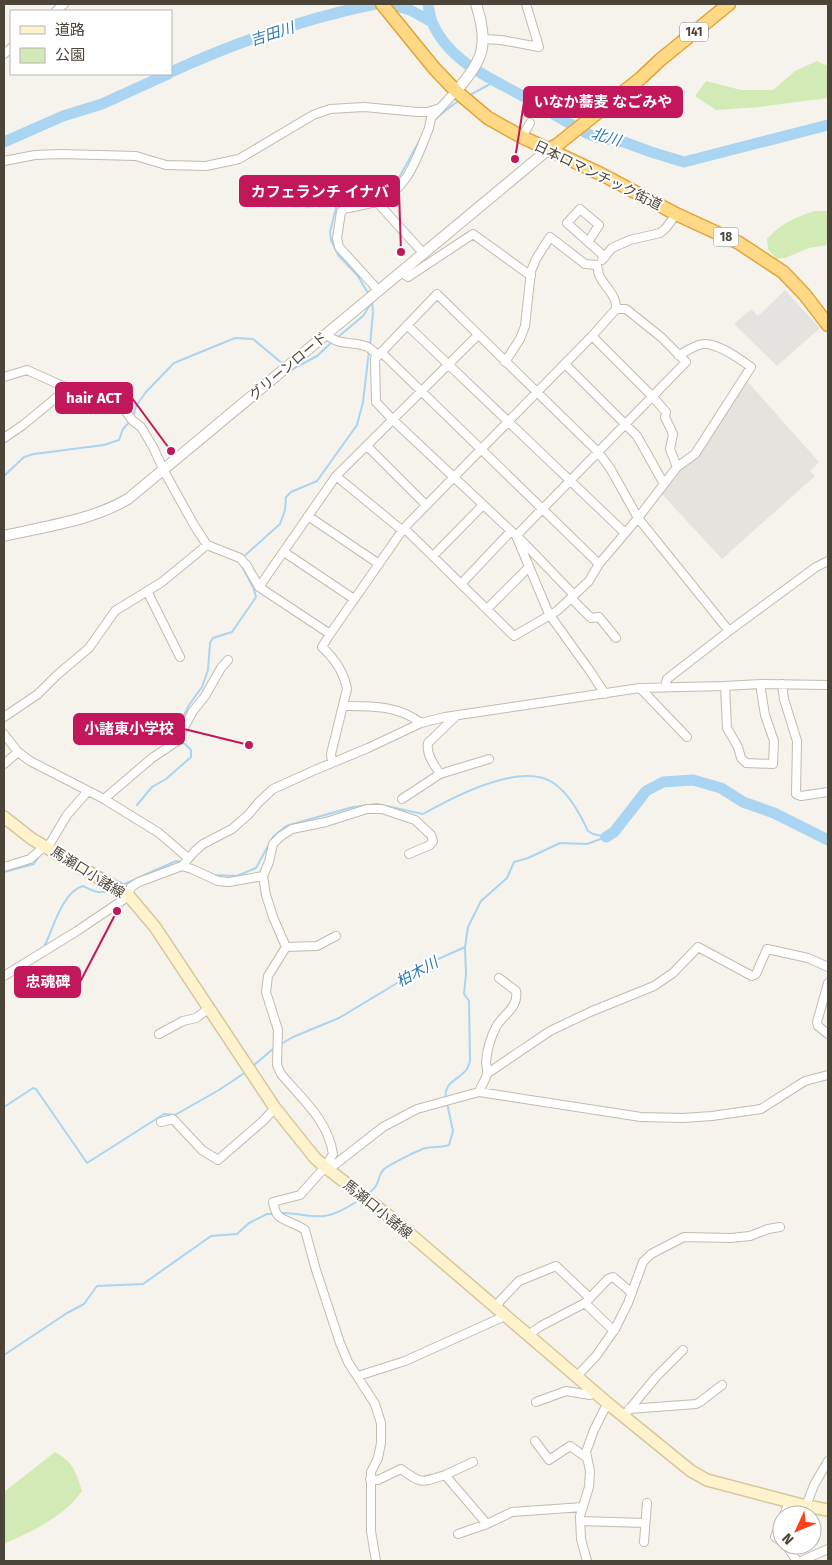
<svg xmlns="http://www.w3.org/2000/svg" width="832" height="1565" viewBox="0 0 832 1565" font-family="'Fira Sans','Noto Sans JP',sans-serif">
<rect width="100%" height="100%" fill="#f6f3ec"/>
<path fill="#e6e2dd" d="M747 381 819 462 810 471 815 476 722 559 660 492 674 473 697 454Z"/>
<path fill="#d2eab5" d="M817 61 828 66V98L759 107 716 110 695 96 706 81 741 90H773L795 71Z
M814 211H828V245L809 248 785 258 777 259 768 249 767 239C781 223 795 218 814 211Z
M55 1452C74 1463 76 1472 82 1491 64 1517 31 1532 4 1544V1492Z"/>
<path fill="#e5e3e0" d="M785 290 820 328 777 366 734 324 751 309 758 316Z"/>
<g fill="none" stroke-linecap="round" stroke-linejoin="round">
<path stroke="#a9d4f2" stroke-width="2" d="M470 95 492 83H496
M435 119 454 104 459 101
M369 295 358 276 338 255 331 240 330 232 337 204 390 187 400 176 422 136
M338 337 363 316 372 302
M370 346 373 312 372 301
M291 370 317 356 332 342
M133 417 136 406 146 392 174 363 235 338 253 339 283 364
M4 476 24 457 34 454 104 445 119 440 123 429 130 421
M242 558 280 524 285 510 286 497 291 492 317 481 357 425 363 402 369 351
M175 740H172L189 705 202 687 208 670 210 643 213 638 232 632 256 597 253 587 239 561
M137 805 152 787 166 779 191 757V750L185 744 179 742
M187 864 214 875 237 876 256 868 273 837 286 826 353 807 377 804 423 814C453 797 519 762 552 782 569 793 580 814 588 831L593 834 606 837
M88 865 123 884
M4 872 34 864 40 854
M120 886 176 861 182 862
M45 945C53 928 63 891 83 886 93 891 100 895 111 890
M281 1044 293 1037 339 1018 417 971 427 964 465 947 468 927 481 901 507 878 514 862 528 858 560 843 587 844 606 837
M253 1066 274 1048
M446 1098C443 1082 459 1080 467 1069 467 1069 470 1062 470 1061L469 1001 464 994 466 974 465 948
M4 1107 33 1088 36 1089 87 1163 164 1114 175 1115 219 1090 246 1072
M367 1194C382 1185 376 1177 384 1169 389 1165 420 1149 426 1148 435 1146 441 1148 449 1145L453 1131 447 1103
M281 1213C294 1212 312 1218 324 1216 334 1215 350 1206 359 1200
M4 1355 67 1313 84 1304 97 1286 143 1284 211 1236 237 1234 249 1223 267 1214H273"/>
<path stroke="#a9d4f2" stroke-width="11" d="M390 4 410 10 432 22
M428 4C429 10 430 17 432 22 448 60 486 76 519 94 541 107 564 120 586 133L596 137 624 142 651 152 684 162 828 125
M171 72C234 43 307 18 375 4
M4 142 63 116 102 104 168 74
M606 837 614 832 646 791 663 782 693 780 721 788 743 802 774 813 828 840"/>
<defs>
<path id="minor" d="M56 11 64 4
M483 39 501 40 539 47 526 4
M4 54 11 48
M522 137 530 123
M4 161 35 155 60 154 136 156 166 165 206 166 239 159 313 115 330 109 364 107 418 112H428L440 108
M376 201 424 254
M588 242 599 225 580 209 567 223 605 257
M602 260 612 248 630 240 660 233 666 228 676 214
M401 272 408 277 473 234 531 276
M379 291 339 247 337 238 341 212 344 209C354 207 365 205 375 202 408 191 417 157 429 128L431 118 456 91
M407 325 625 533
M326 334C338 346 351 341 365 346 370 347 374 352 378 356
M381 352 599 564
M505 362 520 339 525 326 531 271 536 259 550 237 585 264 597 265
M565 364 637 436 664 484
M4 377 27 370 94 400H113L122 406 132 420 141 427 153 447 164 471 194 525 207 545 240 558 247 566 259 587 330 634
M4 438 23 425 68 388
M367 446 426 505
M677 467 695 454 751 367C740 359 718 343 704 344 696 344 686 352 678 355
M336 476 403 531
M308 516 379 564
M404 528 514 636 557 611 589 581 599 564 638 518 677 467 670 449 673 434 665 417 666 412 652 396 592 336
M516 536 686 362 661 337 626 309H616
M517 538 549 614 590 671 605 694
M284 552 354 599
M433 556 483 505
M461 584 511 531
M259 587 336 476 478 335
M147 591 180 657
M574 595 525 544 393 420 376 402 375 359 437 294 598 452 610 468 638 518 729 631
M571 598 591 618 599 617 616 638
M487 609 529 567
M782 684 784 699 797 741 796 794 801 796 828 792
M725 686 727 728 738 747 741 758 746 763 773 764 774 741 765 715 760 684
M665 687 667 679 729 631 816 567 828 561
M640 688 687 737
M343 706C371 706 398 705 421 723
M4 717 38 694 57 675 89 648 115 611 162 582 207 545
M4 734 18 752 30 761 104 799 159 833 188 858
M332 763 331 754 347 689C344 672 335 659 322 647L330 634 404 528 592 336 616 309C617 296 606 288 600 277 598 274 598 269 597 265
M4 764 18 752
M440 774C434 764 426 755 428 743L456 716
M104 799 152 758 176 742 193 711 205 696 221 668 228 660
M402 799 440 774 489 759
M48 847 67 815 88 791
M182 866 194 852 203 844 232 829 248 815 259 802 273 789 315 770 368 748 421 723 445 717 640 688 725 686 760 684 828 685
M4 867 30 859 45 846
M286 947 317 946 336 936
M4 976 77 931 123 900 128 895 131 887 139 882 182 866 192 869 218 881 229 882 263 876
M828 983 817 1022 818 1026 828 1034
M159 1034 183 1021 196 1018 208 1009
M488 1073 550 1031 590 1012 654 986 673 973 698 947 752 976 756 974 767 949 808 958 828 967
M479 1092C481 1086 486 1079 487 1074 488 1070 486 1066 486 1062 487 1049 490 1039 496 1027 503 1014 519 1008 516 991L499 978
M161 1122 173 1119 202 1150 218 1160 263 1121 275 1108
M328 1170 383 1127 417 1109 479 1092 641 1117 683 1118 712 1116 761 1109 805 1081 828 1075
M585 1303 614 1331
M496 1308 500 1301 519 1281 556 1266 590 1298
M528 1335 541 1326 585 1303 608 1279 613 1277 632 1293
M358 1376 405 1361 505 1316
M577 1376 596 1356 615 1329 628 1303 643 1262 651 1254 684 1237 731 1238 750 1236 768 1229 780 1227
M536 1402 566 1391 590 1395 594 1391
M629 1409 696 1404 700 1402 722 1385
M628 1411 656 1377 683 1350
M535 1441 549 1460 570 1446 587 1458
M445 1475 473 1462
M370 1479 378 1480 401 1469C422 1484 420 1483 445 1475L487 1524
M806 1506 814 1485 828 1461
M784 1515 789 1502
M782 1519 775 1537 782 1542
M580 1521 645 1523
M458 1534 487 1524 512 1512 583 1507
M644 1542 647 1503
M786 1545 797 1561
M376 1561 371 1531V1472L378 1458 381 1443V1423L375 1404 348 1362 340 1343 316 1270 305 1230C298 1224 280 1220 277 1214 275 1211 274 1206 273 1202L300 1195 325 1167 333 1154C328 1120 302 1099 281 1074L277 1065 278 1030 266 992 268 976 286 947 273 917 266 895 263 876 269 862 273 844 281 836 292 829 326 822 367 809H382L415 820 431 835 433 841 430 845 409 854
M587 1561 581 1539 580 1516 589 1487 590 1471 586 1452 594 1430 605 1408 611 1406
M801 1561 828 1549"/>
<path id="tertiary" d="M456 91C484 60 489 44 476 4
M4 536C46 526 90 521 128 499L549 149"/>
<path id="secondary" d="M4 817 32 839 128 895 155 927 275 1108 315 1158 325 1167 389 1216 611 1406 691 1471 707 1480 806 1506 828 1510"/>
<path id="trunk" d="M382 4 434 68 456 91 488 118 522 137 603 175 676 214 739 243 783 272 805 295 828 325
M549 149 557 145 641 78 660 60 729 4"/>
</defs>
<use href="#minor" stroke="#c2bbae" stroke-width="10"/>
<use href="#tertiary" stroke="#c2bbae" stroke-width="12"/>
<use href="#secondary" stroke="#d6c79b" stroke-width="14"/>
<use href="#trunk" stroke="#e0a43c" stroke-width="15"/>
<use href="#minor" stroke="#fff" stroke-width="8"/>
<use href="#tertiary" stroke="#fff" stroke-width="10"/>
<use href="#secondary" stroke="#fff3cd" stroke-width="11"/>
<use href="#trunk" stroke="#ffd985" stroke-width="12"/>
</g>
<g text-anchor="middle" stroke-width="4" stroke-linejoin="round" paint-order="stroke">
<g fill="#fff" stroke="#817c74" stroke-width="1">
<rect x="680" y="22.5" width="28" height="19" rx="4"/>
<rect x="713.5" y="227.5" width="25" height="19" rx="4"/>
</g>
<g font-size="12" font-weight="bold" fill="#4b4439">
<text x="694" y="36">141</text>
<text x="726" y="241">18</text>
</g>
<g font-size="14" fill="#4b4439" stroke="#fff">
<text transform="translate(598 175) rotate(26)" y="5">日本ロマンチック街道</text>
<text transform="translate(288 366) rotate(-40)" y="5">グリーンロード</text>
<text transform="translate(88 872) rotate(32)" y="5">馬瀬口小諸線</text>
<text transform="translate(378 1209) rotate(39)" y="5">馬瀬口小諸線</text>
</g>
<g font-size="15" font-style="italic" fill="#2e7ab2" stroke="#fff">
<text transform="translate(272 34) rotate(-18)" y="5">吉田川</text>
<text transform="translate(606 137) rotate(16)" y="5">北川</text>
<text transform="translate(417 972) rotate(-29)" y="5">柏木川</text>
</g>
</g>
<path fill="none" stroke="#c2185b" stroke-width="2" d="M515 159L524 102M401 252L399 191M171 451L132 398M249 745L184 729M117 911L80 982"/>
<g fill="#c2185b" stroke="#fff" stroke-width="2">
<circle cx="515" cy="159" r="5"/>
<circle cx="401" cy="252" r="5"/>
<circle cx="171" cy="451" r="5"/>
<circle cx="249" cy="745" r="5"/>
<circle cx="117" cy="911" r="5"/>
</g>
<g fill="#c2185b" stroke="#c2185b" stroke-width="2">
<rect x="524" y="87" width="158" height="30" rx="5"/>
<rect x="240" y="176" width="159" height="30" rx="5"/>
<rect x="56" y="383" width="76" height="30" rx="5"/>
<rect x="74" y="714" width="110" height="30" rx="5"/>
<rect x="15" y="967" width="65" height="30" rx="5"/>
</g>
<g font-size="15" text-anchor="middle" font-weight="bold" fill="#fff">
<text x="603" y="107">いなか蕎麦 なごみや</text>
<text x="320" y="197">カフェランチ イナバ</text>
<text x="94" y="403">hair ACT</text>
<text x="129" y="734">小諸東小学校</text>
<text x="48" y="987">忠魂碑</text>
</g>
<rect width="832" height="1565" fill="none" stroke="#4b4439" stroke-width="10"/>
<rect x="10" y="10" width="162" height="65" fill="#ffffff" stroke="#b7b4b0"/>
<rect x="20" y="26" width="25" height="8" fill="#fff3cd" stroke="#b7b4b0"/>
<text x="55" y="35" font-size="15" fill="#4b4439">道路</text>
<rect x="20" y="48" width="25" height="15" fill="#d2eab5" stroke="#b7b4b0"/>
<text x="55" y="60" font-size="15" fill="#4b4439">公園</text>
<g transform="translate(797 1530) rotate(226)"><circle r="24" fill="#ffffff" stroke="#b7b4b0"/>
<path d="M0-4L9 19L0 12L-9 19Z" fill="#fc3f1d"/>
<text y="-8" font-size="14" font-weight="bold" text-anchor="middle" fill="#4b4439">N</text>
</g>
</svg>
